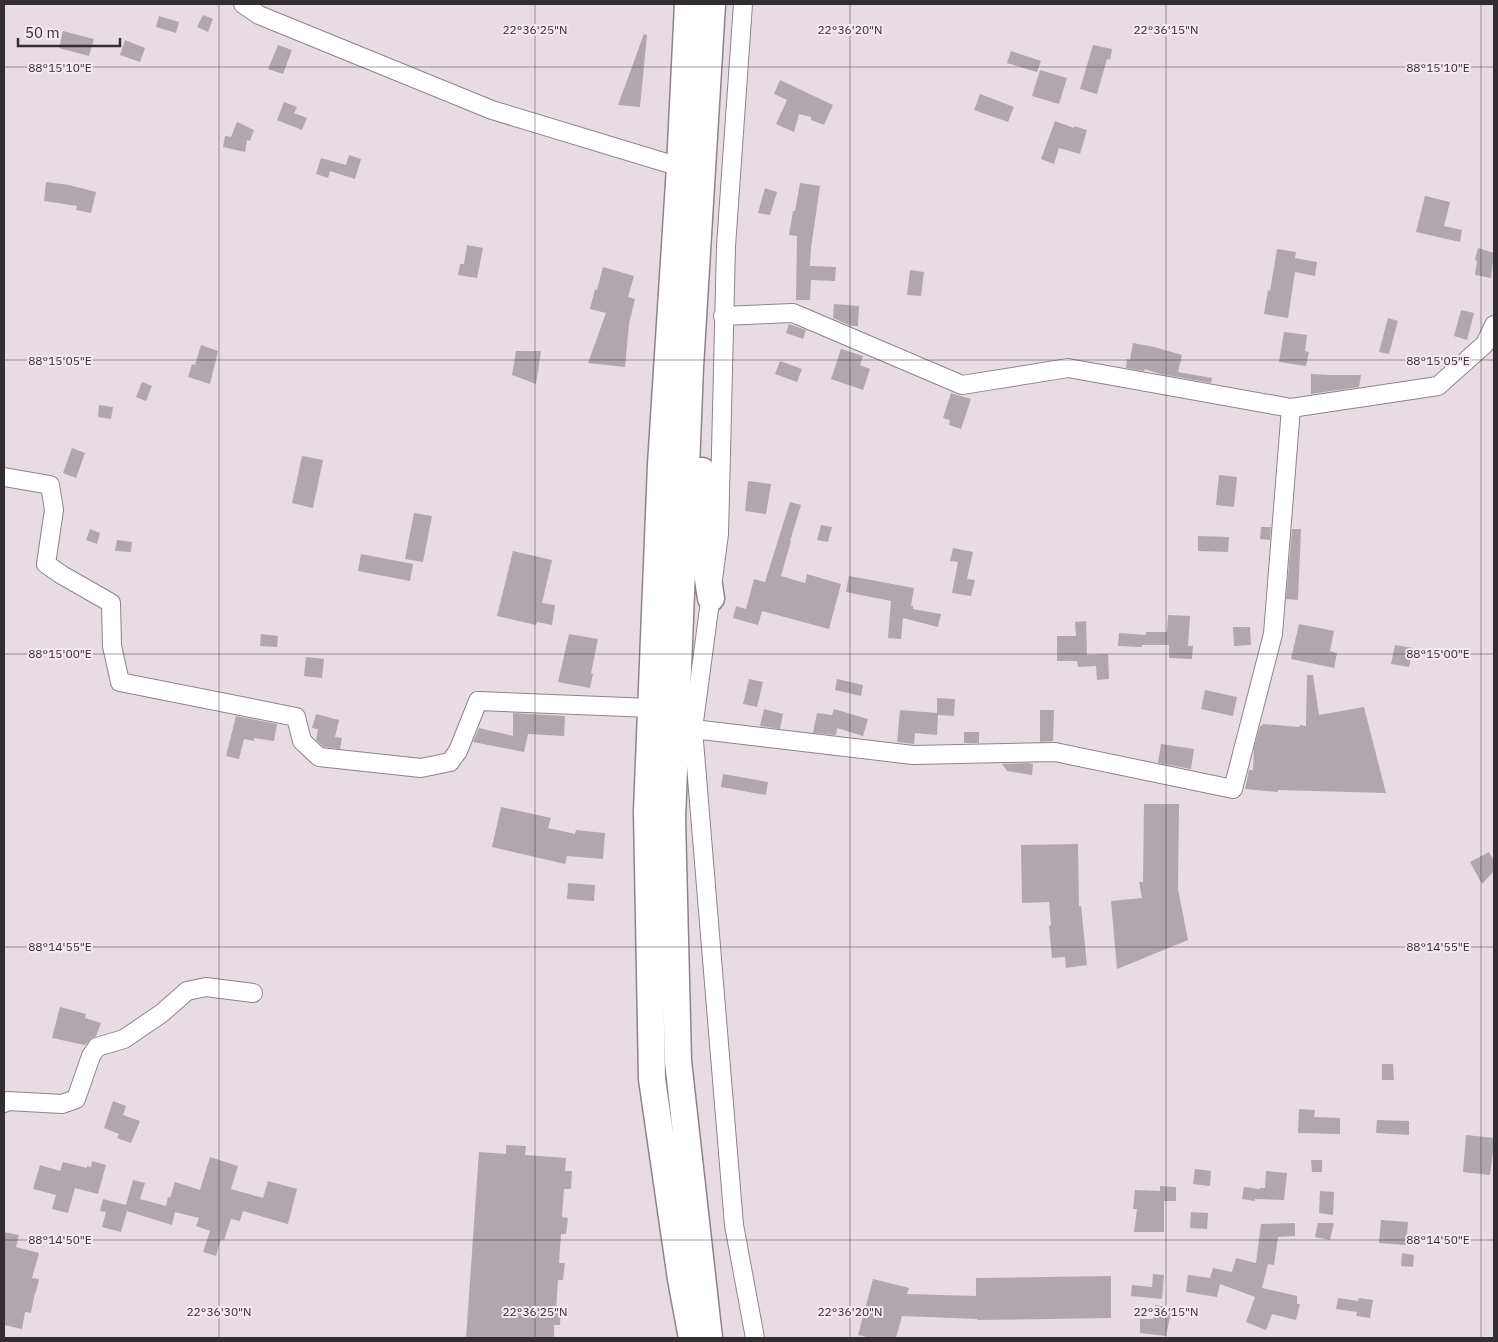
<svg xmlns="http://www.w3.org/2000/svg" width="1498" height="1342" viewBox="0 0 1498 1342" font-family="'IBM Plex Sans',sans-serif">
<rect width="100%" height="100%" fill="#e7dce4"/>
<path fill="#b0a6ae" d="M203 15 213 19 208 32 197 27Z
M159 16 179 22 176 33 156 27Z
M63 31 94 39 89 56 59 48Z
M644 34 647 35 640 107 618 105Z
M125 40 145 48 140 62 120 55Z
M278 45 292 50 283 74 268 69Z
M1093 45 1112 49 1110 60 1107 59 1097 94 1080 89Z
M1011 51 1041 61 1037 72 1007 63Z
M1040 70 1067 78 1059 104 1032 96Z
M780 80 833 105 824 125 811 120V117L799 114 794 132 776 124 787 100 774 94Z
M980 94 1014 107 1008 122 974 110Z
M284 102 297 107 294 113 307 118 302 130 277 120Z
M1055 121 1074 128V126L1087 130 1080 154 1059 148 1054 164 1041 159Z
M237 122 254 130 250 141 247 140 245 152 223 147 225 136 231 137Z
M349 155 361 159 355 179 330 171 328 178 316 174 321 158 346 165Z
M46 182 69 185 96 192 91 213 76 210 77 206 44 201Z
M800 183 820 186 811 248 810 266 836 267 835 281 811 280 810 300H796L797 236 789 235 793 211H795Z
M765 188 777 192 770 215 758 213Z
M1425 196 1450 202 1444 226 1462 230 1460 242 1416 232Z
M467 245 483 248 477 278 458 275 460 264H464Z
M1478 248 1494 253 1491 278 1475 275 1477 261 1475 260Z
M1277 249 1296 252 1295 258 1317 262 1315 276 1295 272 1288 318 1264 314 1268 290 1270 291Z
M603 267 634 276 628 297 635 299 629 324 625 367 588 363 606 313 590 309 595 289 597 290Z
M910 270 924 272 921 296 907 295Z
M834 304 859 306 858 326H851L833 318Z
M1461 310 1474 313 1467 340 1454 336Z
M1388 318 1398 321 1389 354 1379 352Z
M789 324 806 330 803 339 786 333Z
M1284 332 1307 335 1305 351 1309 352 1306 366 1279 362Z
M1133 343 1154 347 1182 355 1178 372 1212 378 1211 383 1160 374 1145 369 1144 371 1126 368 1127 359 1130 360Z
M201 345 218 351 210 384 188 377 192 364 195 365Z
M841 349 863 356 860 365 870 369 863 390 831 379Z
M516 351H541L536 384 512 375Z
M780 361 802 369 797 382 775 374Z
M1311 374 1331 375H1361L1359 387 1311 394Z
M142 382 152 386 146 401 136 397Z
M951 393 971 399 961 429 949 425 950 420 943 418Z
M99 405 113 407 111 419 98 417Z
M72 448 85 453 76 478 63 473Z
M302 456 323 460 313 508 292 503Z
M1219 475 1237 477 1234 507 1216 505Z
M748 481 771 484 766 514 745 511Z
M790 502 801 505 790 541H791L781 576 805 583 807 574 841 584 829 629 762 611 758 625 733 618 736 606 746 609 754 579 765 582Z
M414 513 432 516 423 562 405 559Z
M821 525 832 527 828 542 817 540Z
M1261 527H1271L1270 540 1260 539Z
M90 529 100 533 97 544 86 540Z
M1292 529H1301L1298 600 1286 599Z
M1198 536 1229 537 1228 552 1198 551Z
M117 540 132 542 131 552 115 551Z
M953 548 973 552 967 579 975 580 971 596 952 593 958 562 950 561Z
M513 551 552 560 542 603 555 605 552 625 537 622 536 625 497 616Z
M361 554 413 564 410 581 358 571Z
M849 576 914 588 911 606H913V609L941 614 938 627 903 618 901 639 888 638 891 601 846 592Z
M1168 615 1190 616 1188 646H1193L1192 659 1169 658V645H1142V647L1118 646 1119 633 1146 635V632H1167Z
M1086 621 1087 655 1108 654 1109 679 1097 680 1096 666 1078 667 1077 661H1057V636H1076L1075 622Z
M1299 624 1334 631 1330 651 1337 653 1334 668 1291 659Z
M1233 627H1250L1251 645 1234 646Z
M261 634 278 636 277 647 260 646Z
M569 634 598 639 591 673 593 674 590 688 558 682Z
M1395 645 1413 648 1409 667 1391 664Z
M306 657 324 659 322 678 304 676Z
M1307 675H1313L1319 715 1364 707 1386 793 1278 790V792L1245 789 1249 770H1253L1254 748 1260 726H1262L1263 724 1299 727 1300 725 1306 726Z
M749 679 763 682 757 707 743 704Z
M837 679 863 685 861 696 835 690Z
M1205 690 1237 697 1233 716 1201 709Z
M937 698 955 699 954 716 938 715 937 735 915 733 914 744 897 742 900 710 937 713Z
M764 709 783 714 780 729 760 726Z
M834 709 868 719 863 736 837 728 836 735 813 733 817 713 832 715Z
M1040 710H1054L1053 741 1040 742Z
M513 713 565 716 564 736 528 734 524 752 473 742 479 728 513 736Z
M316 714 339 720 335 737 342 738 340 749 324 747 316 740 318 729 312 728Z
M236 716 277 724 274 741 254 738V741L244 739 239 759 226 756Z
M964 732H979V743H964Z
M1161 744 1194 749 1191 769 1158 763Z
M1028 763 1033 764 1032 775 1007 771 1002 764Z
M723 774 768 782 766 795 721 787Z
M1144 804H1179L1178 889 1188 940 1117 969 1111 901 1142 898 1139 882H1143Z
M501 807 551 818 548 828 575 834 576 830 605 833 603 859 567 856 565 864 492 847Z
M1078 844 1079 906H1081L1087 965 1066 968 1065 957 1052 958 1049 926 1051 925 1049 902 1022 903 1021 845Z
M1489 852 1494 861V871L1482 884 1470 862Z
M568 883 595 885 594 901 567 899Z
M60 1007 86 1014 85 1018 101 1023 96 1036 89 1041 85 1045 52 1038Z
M1382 1064H1393L1394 1080H1382Z
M113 1101 126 1106 123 1115 140 1121 131 1143 117 1138 119 1134 104 1128Z
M1299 1109 1315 1110 1314 1117 1340 1118V1134L1298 1133Z
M1377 1120 1409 1121V1135L1376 1133Z
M1466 1135 1494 1138V1151H1493L1490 1175 1463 1172Z
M506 1145 526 1146 525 1155 566 1158 565 1171H572L571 1189H564L562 1217 568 1218 566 1234H561L559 1263H565L563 1280H558L556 1309H561L560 1325H554V1338H466L479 1152 506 1154Z
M210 1157 238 1166 231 1189 263 1198 268 1181 297 1189 288 1224 243 1211 240 1221 231 1219 224 1240 221 1239 216 1256 203 1252 210 1231 196 1226 199 1218 175 1212 172 1225 127 1211 121 1232 102 1227 106 1212 100 1211 103 1199 126 1205 133 1180 145 1183 140 1199 166 1206 168 1197 170 1198 175 1182 200 1190Z
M1311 1160H1322V1172H1312Z
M92 1161 106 1165 98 1194 75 1188 68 1213 52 1209 56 1195 33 1189 40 1165 60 1171 63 1162 87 1168V1166L91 1167Z
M1195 1169 1211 1171 1210 1186 1193 1184Z
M1266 1171 1287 1173 1284 1200 1255 1199V1201L1242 1199 1244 1187 1260 1189V1188H1265Z
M1160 1186 1176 1187V1201H1164V1232H1134L1137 1209H1133L1135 1190 1160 1191Z
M1320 1191 1334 1192 1333 1215 1319 1213Z
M1191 1212 1208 1213 1207 1229 1190 1228Z
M1381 1220 1408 1222 1406 1245 1379 1243Z
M1295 1223V1236L1278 1237 1274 1265 1268 1264 1262 1288 1297 1296V1304H1300L1296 1320 1272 1314 1266 1330 1246 1322 1255 1297 1220 1284 1217 1297 1186 1292 1188 1275 1210 1278 1213 1268 1232 1272 1236 1258 1256 1263 1261 1224Z
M1318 1223H1334L1330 1240 1315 1237Z
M4 1232 19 1235 16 1247 39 1253 32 1278 39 1279 36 1292H35L31 1313 25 1312 22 1329 4 1325Z
M1402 1253 1414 1255 1413 1267 1401 1266Z
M1153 1274 1164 1275 1162 1299 1131 1296 1132 1285 1152 1287Z
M1111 1276V1318L977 1320V1319L902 1316 896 1338H871L858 1335 873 1279 909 1288 907 1294 976 1296V1278Z
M1338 1298 1358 1301 1359 1298 1373 1300 1370 1318 1356 1316 1357 1312 1336 1309Z
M1155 1305 1172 1308 1166 1336 1140 1333V1319H1153Z"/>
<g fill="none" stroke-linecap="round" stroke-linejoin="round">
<defs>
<path id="minor" d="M243 4 259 15 492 110 680 167
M743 4 726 246 719 534 693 729 734 1225 755 1338
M1291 408 1438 386 1485 344 1494 325
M4 477 50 485 54 510 46 564 62 575 111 603 112 646 120 682 296 717 302 741 319 757 421 768 450 762 458 751 478 701 651 708
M693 729 913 755 1055 752 1233 789 1273 634 1291 408 1068 368 962 385 793 313 723 316
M4 1103 8 1101 62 1104 76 1099 91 1056 97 1047 124 1039 162 1013 187 991 206 987 253 993"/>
<path id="highway" d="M688 4 680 167 661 465 647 811 652 1079 681 1279 692 1338
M702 471 703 548 711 598
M709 1338 678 1061 672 819 690 367 712 4"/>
</defs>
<use href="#minor" stroke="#8d848b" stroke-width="20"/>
<use href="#highway" stroke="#8d848b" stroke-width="29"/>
<use href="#minor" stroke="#fff" stroke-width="18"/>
<use href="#highway" stroke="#fff" stroke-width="26"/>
</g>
<path fill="none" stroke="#312d30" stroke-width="1" stroke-opacity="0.45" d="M219 4V1338M535 4V1338M850 4V1338M1166 4V1338M1481 4V1338M4 67H1494M4 360H1494M4 654H1494M4 947H1494M4 1240H1494"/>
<g font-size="12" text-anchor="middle" fill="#312d30" stroke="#f4e9f1" stroke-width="4" stroke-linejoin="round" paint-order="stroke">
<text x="535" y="34">22°36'25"N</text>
<text x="850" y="34">22°36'20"N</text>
<text x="1166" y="34">22°36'15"N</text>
<text x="1438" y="72">88°15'10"E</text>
<text x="60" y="72">88°15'10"E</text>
<text x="1438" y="365">88°15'05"E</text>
<text x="60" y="365">88°15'05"E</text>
<text x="1438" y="658">88°15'00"E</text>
<text x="60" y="658">88°15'00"E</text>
<text x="1438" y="951">88°14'55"E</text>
<text x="60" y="951">88°14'55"E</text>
<text x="1438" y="1244">88°14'50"E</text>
<text x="60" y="1244">88°14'50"E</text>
<text x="219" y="1316">22°36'30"N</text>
<text x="535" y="1316">22°36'25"N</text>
<text x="850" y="1316">22°36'20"N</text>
<text x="1166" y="1316">22°36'15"N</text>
</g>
<rect width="1498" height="1342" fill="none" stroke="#312d30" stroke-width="10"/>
<path d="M18 38v8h102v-8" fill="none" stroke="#312d30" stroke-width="2.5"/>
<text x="25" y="38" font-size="15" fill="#312d30" stroke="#f4e9f1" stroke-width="4" paint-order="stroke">50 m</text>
</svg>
